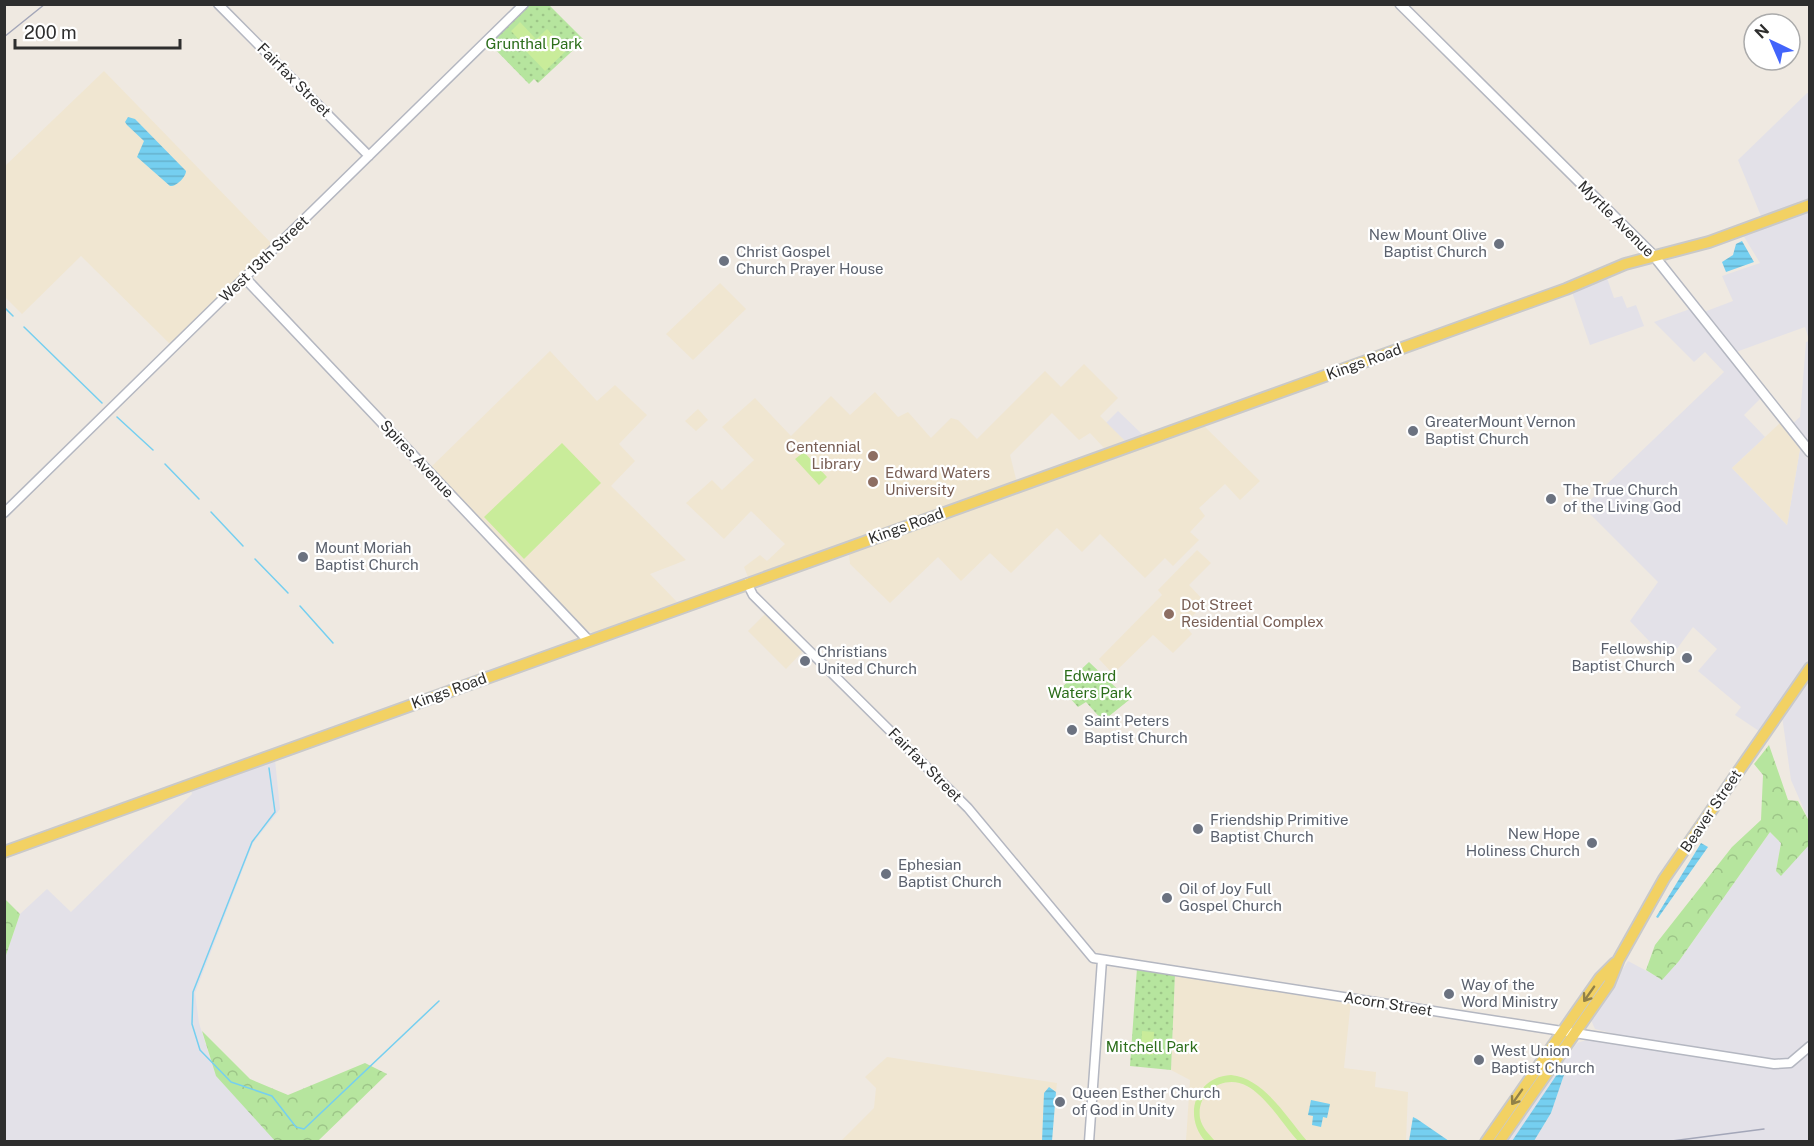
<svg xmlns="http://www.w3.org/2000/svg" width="1814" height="1146" viewBox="0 0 1814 1146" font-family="'Public Sans',sans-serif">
<defs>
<pattern id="forest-crowns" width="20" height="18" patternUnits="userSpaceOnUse" patternTransform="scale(1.5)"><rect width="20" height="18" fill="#b6e59e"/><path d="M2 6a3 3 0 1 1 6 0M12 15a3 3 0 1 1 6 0" fill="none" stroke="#9dc588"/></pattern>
<pattern id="park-dots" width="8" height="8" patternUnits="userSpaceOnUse" patternTransform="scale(1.5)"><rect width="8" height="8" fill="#b6e59e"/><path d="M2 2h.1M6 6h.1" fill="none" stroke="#9dc588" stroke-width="1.8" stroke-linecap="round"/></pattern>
<pattern id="water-rules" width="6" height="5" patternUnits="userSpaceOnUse" patternTransform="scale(1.5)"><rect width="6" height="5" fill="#75cff0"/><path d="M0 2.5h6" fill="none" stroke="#66b2ce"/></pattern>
</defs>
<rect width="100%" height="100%" fill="#efe9e1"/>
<path fill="#e3e1e8" d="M1807 93H1810L1809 199 1761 216 1738 160Z
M1809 211V340L1805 327 1736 352 1704 312 1733 301 1722 276 1760 263 1743 235Z
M1607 278 1614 298 1622 296 1627 308 1636 305 1644 326 1590 345 1572 292Z
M1690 309 1761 398 1744 415 1765 437 1732 468 1787 525 1800 449 1809 460V658L1759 731 1735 715 1741 707 1698 671 1717 649 1693 627 1668 661 1630 621 1658 582 1583 507 1724 372 1705 352 1694 362 1654 322Z
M1809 341V445L1792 424 1800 417 1806 342Z
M1118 411 1143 435 1125 441 1106 423Z
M1809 676V821L1791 780 1782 716Z
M275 760 280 809 253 843 195 993 199 1023 216 1076 276 1140 5 1142V958L20 914 47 889 71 912 192 794 191 790Z
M1770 832 1781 843 1776 871 1781 875 1809 845 1810 1042 1793 1057 1776 1062 1639 1040 1595 1029 1591 1020 1594 1013 1628 961 1662 979 1679 961Z
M1586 1040 1775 1068 1793 1065 1809 1050V1141H1534L1551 1113 1567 1066 1565 1064 1512 1141 1507 1142 1562 1063 1577 1043Z"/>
<path fill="#f0e6d1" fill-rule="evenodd" d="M104 71 272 244 170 344 81 256 22 314 5 297V166Z
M720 283 746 309 693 360 666 334Z
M550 351 597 401 615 385 647 415 619 444 635 461 611 486 686 560 650 574 677 602 593 633 580 626 430 468Z
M1084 364 1118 398 1100 416 1125 441 1128 453 1203 425 1260 481 1240 500 1225 484 1199 508 1205 516 1190 532 1199 540 1173 566 1165 558 1145 578 1100 534 1082 552 1057 528 1011 573 990 553 961 581 938 557 890 603 850 564 849 553 841 544 748 577 744 567 760 555 767 561 785 544 751 511 724 539 686 503 712 480 722 490 754 460 722 427 755 398 791 436 831 396 850 415 875 392 898 417 908 412 931 438 951 418 958 420 977 439 1045 371 1061 387ZM1052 413 1079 440 1090 433 1105 449V461L1019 491 1010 455Z
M698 409 708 420 696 431 685 421Z
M1780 423 1800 449 1787 525 1732 468Z
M1197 550 1211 563 1189 585 1206 603 1184 624 1192 634 1173 653 1153 635 1113 674 1099 659 1162 595 1158 590Z
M765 614 804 650 786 669 748 631Z
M1175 974 1351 1000 1344 1068 1376 1072 1375 1087 1408 1092 1406 1141H1186L1190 1080 1171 1070Z
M887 1057 1057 1083 1056 1092 1052 1088 1044 1099 1042 1141 840 1142 874 1108 876 1088 865 1077Z"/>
<path fill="url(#forest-crowns)" d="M1769 745 1788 800 1798 801 1809 821V845L1781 876 1776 871 1781 843 1770 832 1679 961 1662 980 1646 970 1655 945 1732 847 1761 820 1763 775 1754 764Z
M5 899 20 914 5 958V976H4Z
M202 1031 250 1079 288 1095 365 1063 387 1074 318 1141H275L216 1076Z"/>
<path fill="url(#park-dots)" d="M529 5H549L584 40 538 83 534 79 529 84 490 44Z
M1089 662 1129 700 1103 721 1086 702 1078 707 1061 688Z
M1137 968 1175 974 1171 1070 1130 1066Z"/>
<path fill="#c9ec9a" d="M520 22 535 38 526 47 511 31Z
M547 29 567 50 545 71 525 50Z
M562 443 601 483 524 559 484 517Z
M804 452 827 477 819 485 795 459Z
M1142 1031 1154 1032 1153 1055 1141 1054Z
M1231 1075C1264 1078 1287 1118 1307 1141H1298C1283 1125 1267 1097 1247 1086 1225 1074 1196 1091 1200 1118 1202 1128 1209 1134 1215 1141H1205C1183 1116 1195 1077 1231 1075Z"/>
<path fill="url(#water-rules)" d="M128 117 135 119 186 171C186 177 176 187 170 186L137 157 144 141 127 125 125 122Z
M1742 241 1754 262 1726 272 1722 262 1733 255 1736 244Z
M1701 843 1708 847 1658 918 1656 917Z
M1564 1064 1567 1066 1551 1113 1534 1141H1512Z
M1049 1087 1056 1092 1052 1141H1042L1044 1093Z
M1311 1100 1330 1104 1327 1118 1323 1117 1321 1127 1312 1125 1313 1116 1308 1115Z
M1413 1117 1417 1119 1449 1141H1409Z"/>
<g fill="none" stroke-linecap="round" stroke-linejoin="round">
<path stroke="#75cff0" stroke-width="1.5" d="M4 307 13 316
M24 327 102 403
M117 417 153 450
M165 464 199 499
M211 512 243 546
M255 559 288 593
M300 606 333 643
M269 768 275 812 252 842 193 992 192 1024 200 1050 231 1082 272 1096 296 1127 304 1129 439 1001"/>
<defs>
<path id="tertiary" d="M218 4 369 156
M4 513 524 4
M747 583 753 595 968 808 1093 958 1774 1064 1790 1063 1810 1046
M1089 1142 1102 960"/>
<path id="secondary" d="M1400 4 1654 256 1810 452
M245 278 588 640"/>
<path id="primary" d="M4 852 1566 289 1625 264 1709 242 1810 205
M1486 1142 1600 978 1615 963
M1499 1142 1609 984 1619 959 1664 879 1810 668"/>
</defs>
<use href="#tertiary" stroke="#b4b7c1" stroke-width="11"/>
<use href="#secondary" stroke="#b4b7c1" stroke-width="12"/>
<use href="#primary" stroke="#c9c9c9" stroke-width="14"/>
<use href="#tertiary" stroke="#fff" stroke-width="8"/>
<use href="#secondary" stroke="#fff" stroke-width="9"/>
<use href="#primary" stroke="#f2d163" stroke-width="10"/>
<path stroke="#a3a6b8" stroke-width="1.5" d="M4 37 45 4
M1664 1142 1764 1129"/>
</g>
<defs><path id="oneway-shaft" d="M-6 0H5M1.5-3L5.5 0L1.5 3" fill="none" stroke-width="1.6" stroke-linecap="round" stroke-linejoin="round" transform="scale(1.5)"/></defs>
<g stroke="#908048">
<use href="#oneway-shaft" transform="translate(1589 994) rotate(125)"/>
<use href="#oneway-shaft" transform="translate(1517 1097) rotate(125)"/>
</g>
<g fill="#6b7280" stroke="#fff" stroke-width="2">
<circle cx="1499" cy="244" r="6"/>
<circle cx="724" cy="261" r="6"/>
<circle cx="1413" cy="431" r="6"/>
<circle cx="1551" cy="499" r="6"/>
<circle cx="303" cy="557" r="6"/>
<circle cx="1687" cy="658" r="6"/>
<circle cx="805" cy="661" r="6"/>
<circle cx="1072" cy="730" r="6"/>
<circle cx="1198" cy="829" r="6"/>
<circle cx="1592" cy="843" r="6"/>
<circle cx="886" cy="874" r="6"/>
<circle cx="1167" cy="898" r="6"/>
<circle cx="1449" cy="994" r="6"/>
<circle cx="1479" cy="1060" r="6"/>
<circle cx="1060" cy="1102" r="6"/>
</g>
<g fill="#8d6e63" stroke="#fff" stroke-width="2">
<circle cx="873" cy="456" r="6"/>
<circle cx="873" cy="482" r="6"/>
<circle cx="1169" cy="614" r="6"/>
</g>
<g text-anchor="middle" stroke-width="4.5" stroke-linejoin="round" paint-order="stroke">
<g font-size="15" fill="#2c6e1b" stroke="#fff">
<text x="534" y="49">Grunthal Park</text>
<text x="1090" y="681">Edward<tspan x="1090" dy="17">Waters Park</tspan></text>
<text x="1152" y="1052">Mitchell Park</text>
</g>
<g font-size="15" fill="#2e2e2e" stroke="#fff">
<text transform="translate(294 80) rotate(45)" y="5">Fairfax Street</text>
<text transform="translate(1616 219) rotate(45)" y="5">Myrtle Avenue</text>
<text transform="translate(264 259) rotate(-44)" y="5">West 13th Street</text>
<text transform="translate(1364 362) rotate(-20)" y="5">Kings Road</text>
<text transform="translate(417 459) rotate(47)" y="5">Spires Avenue</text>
<text transform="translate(906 526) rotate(-20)" y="5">Kings Road</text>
<text transform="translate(449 691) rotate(-20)" y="5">Kings Road</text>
<text transform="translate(925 765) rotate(45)" y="5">Fairfax Street</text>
<text transform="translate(1711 811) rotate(-56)" y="5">Beaver Street</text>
<text transform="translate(1388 1004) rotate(9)" y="5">Acorn Street</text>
</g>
<g font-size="15" fill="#5b616d" stroke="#fff" text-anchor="start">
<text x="1487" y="240" text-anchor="end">New Mount Olive<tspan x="1487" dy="17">Baptist Church</tspan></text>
<text x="736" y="257">Christ Gospel<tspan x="736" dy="17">Church Prayer House</tspan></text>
<text x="1425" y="427">GreaterMount Vernon<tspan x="1425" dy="17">Baptist Church</tspan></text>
<text x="1563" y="495">The True Church<tspan x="1563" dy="17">of the Living God</tspan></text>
<text x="315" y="553">Mount Moriah<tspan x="315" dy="17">Baptist Church</tspan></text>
<text x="1675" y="654" text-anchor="end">Fellowship<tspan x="1675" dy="17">Baptist Church</tspan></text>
<text x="817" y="657">Christians<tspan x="817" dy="17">United Church</tspan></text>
<text x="1084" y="726">Saint Peters<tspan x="1084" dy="17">Baptist Church</tspan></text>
<text x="1210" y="825">Friendship Primitive<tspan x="1210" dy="17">Baptist Church</tspan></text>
<text x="1580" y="839" text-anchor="end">New Hope<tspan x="1580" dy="17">Holiness Church</tspan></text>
<text x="898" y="870">Ephesian<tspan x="898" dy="17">Baptist Church</tspan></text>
<text x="1179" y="894">Oil of Joy Full<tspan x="1179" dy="17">Gospel Church</tspan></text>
<text x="1461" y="990">Way of the<tspan x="1461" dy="17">Word Ministry</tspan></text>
<text x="1491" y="1056">West Union<tspan x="1491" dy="17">Baptist Church</tspan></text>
<text x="1072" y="1098">Queen Esther Church<tspan x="1072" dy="17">of God in Unity</tspan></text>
</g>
<g font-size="15" fill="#785e54" stroke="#fff" text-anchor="start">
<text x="861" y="452" text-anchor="end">Centennial<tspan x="861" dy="17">Library</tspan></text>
<text x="885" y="478">Edward Waters<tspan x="885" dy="17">University</tspan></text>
<text x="1181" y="610">Dot Street<tspan x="1181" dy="17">Residential Complex</tspan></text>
</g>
</g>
<rect width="1814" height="1146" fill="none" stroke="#2e2e2e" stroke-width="12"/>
<g transform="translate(1772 42) rotate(316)"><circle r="28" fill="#ffffff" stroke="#ababab" stroke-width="1.5"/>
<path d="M0-4.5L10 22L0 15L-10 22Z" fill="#4264fb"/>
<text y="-9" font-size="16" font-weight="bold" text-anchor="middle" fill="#2e2e2e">N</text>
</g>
<path d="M15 39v9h165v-9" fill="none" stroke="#2e2e2e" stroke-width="3"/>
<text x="24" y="39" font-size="18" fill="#2e2e2e" stroke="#ffffff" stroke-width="4.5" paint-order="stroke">200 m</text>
</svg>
